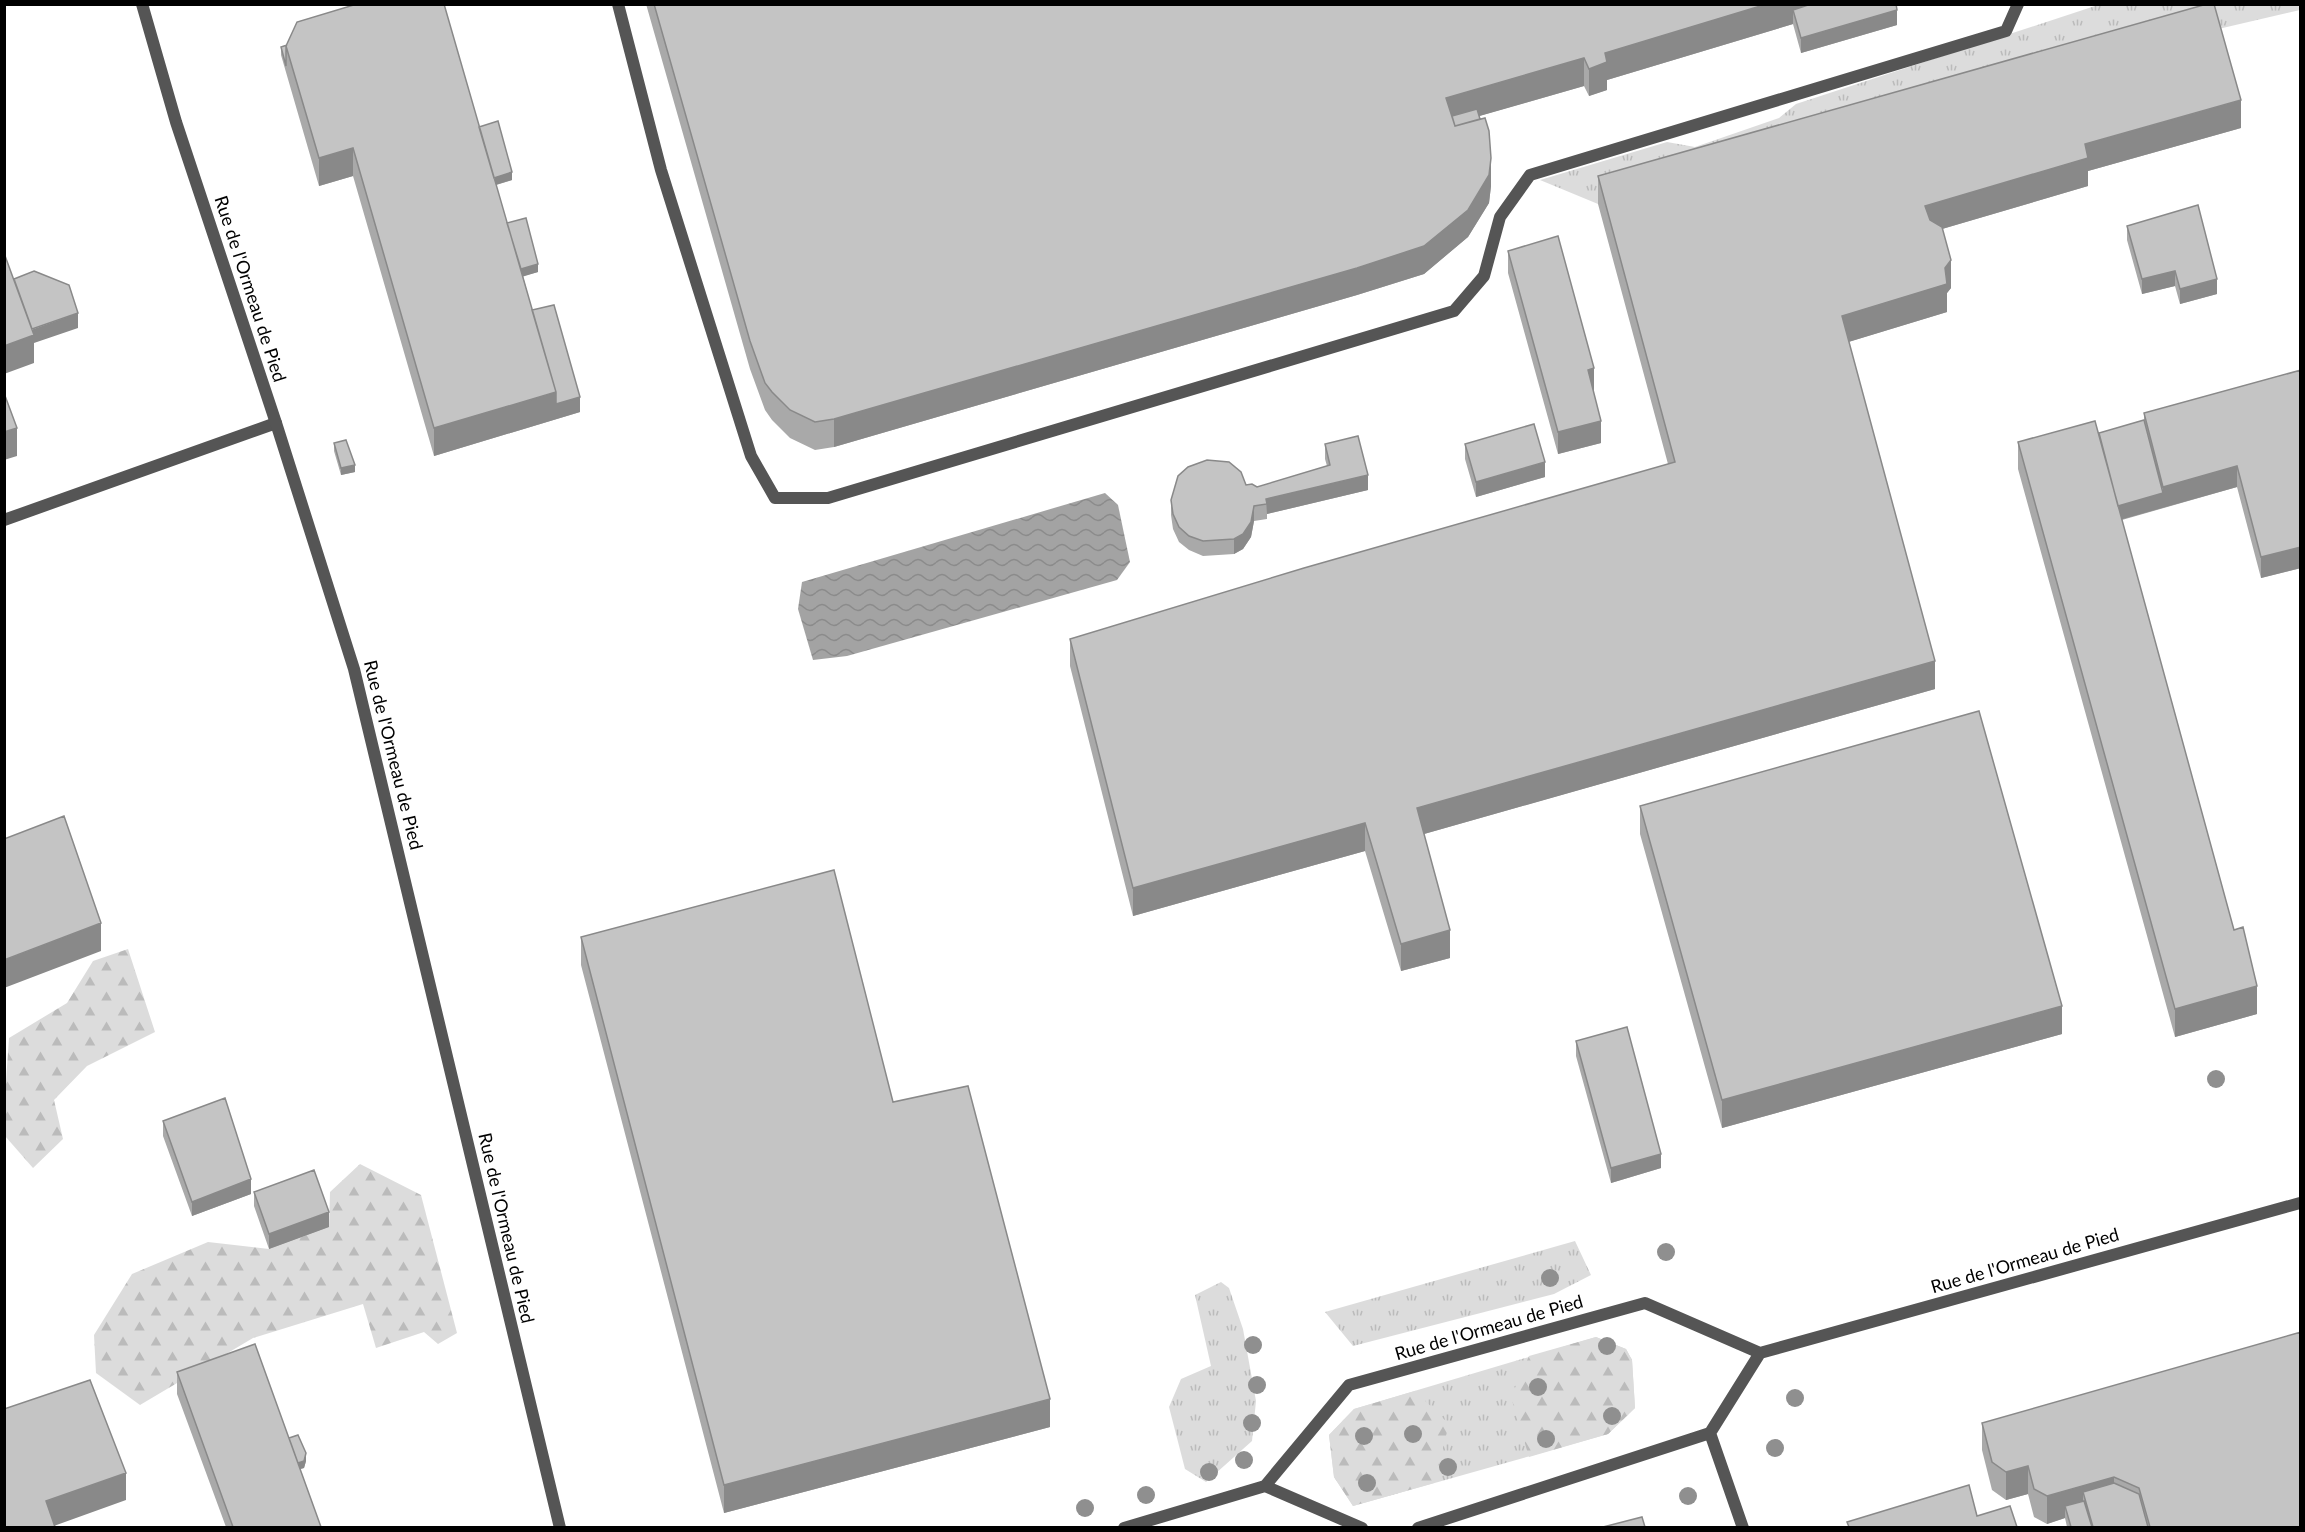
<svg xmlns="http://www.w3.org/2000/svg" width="2305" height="1532" viewBox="0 0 2305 1532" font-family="Lato,sans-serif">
<defs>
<pattern id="grass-tufts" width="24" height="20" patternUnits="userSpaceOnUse" patternTransform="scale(1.5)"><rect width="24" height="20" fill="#dcdcdc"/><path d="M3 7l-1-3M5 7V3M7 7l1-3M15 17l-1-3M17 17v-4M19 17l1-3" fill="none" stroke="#bbb"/></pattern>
<pattern id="forest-firs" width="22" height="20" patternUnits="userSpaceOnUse" patternTransform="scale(1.5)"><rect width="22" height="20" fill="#dcdcdc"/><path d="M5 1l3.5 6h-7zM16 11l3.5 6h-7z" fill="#bbb"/></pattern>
<pattern id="water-waves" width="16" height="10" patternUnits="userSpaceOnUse" patternTransform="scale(1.5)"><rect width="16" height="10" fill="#a3a3a3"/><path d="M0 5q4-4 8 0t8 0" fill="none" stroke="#8b8b8b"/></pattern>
</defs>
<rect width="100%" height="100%" fill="#fff"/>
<path fill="url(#grass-tufts)" d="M2098 5H2300V10L2214 30 1598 204 1540 180 1667 142 1695 147 1779 118 1796 104Z
M1575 1241 1591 1275 1554 1294 1353 1346 1325 1312Z
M1221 1282 1229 1288 1243 1329 1256 1401 1252 1441 1206 1482 1185 1469 1169 1407 1181 1379 1211 1366 1195 1295Z
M1596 1337 1626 1349 1632 1360 1635 1408 1608 1434 1353 1506 1334 1477 1329 1435 1354 1409Z"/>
<path fill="url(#forest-firs)" d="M128 949 155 1032 87 1066 54 1100 63 1139 33 1168 5 1136V1096L9 1038 67 1003 93 961Z
M360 1164 421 1195 457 1333 438 1344 424 1332 376 1348 363 1304 253 1338 140 1405 96 1373 94 1335 132 1274 208 1242 269 1249 329 1227 330 1192Z
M1596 1337 1626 1349 1632 1360 1635 1408 1608 1434 1529 1457 1511 1397 1529 1356Z
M1415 1391 1449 1424 1434 1483 1353 1506 1334 1477 1329 1435 1354 1409Z"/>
<path fill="url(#water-waves)" d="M1105 493 1118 505 1130 562 1117 580 847 656 813 660 798 609 802 582Z"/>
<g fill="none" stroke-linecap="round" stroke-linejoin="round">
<path stroke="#555" stroke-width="12" d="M618 4 661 170 751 456 775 498H828L1454 311 1484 276 1500 217 1530 175 2006 31 2018 4
M4 520 276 423"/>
<path stroke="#555" stroke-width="12" d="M142 4 176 122 276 423 354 669 560 1528
M1710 1433 1743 1528
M1265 1486 1362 1528
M1124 1528 1265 1486 1349 1385 1645 1303 1760 1353 2300 1203
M1418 1528 1710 1433 1760 1353"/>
</g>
<g fill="#8f8f8f">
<circle cx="2216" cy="1079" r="9"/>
<circle cx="1666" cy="1252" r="9"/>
<circle cx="1550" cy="1278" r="9"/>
<circle cx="1253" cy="1345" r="9"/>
<circle cx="1607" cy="1346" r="9"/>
<circle cx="1257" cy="1385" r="9"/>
<circle cx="1538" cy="1387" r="9"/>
<circle cx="1795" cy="1398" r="9"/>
<circle cx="1612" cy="1416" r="9"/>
<circle cx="1252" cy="1423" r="9"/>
<circle cx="1413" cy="1434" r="9"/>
<circle cx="1364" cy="1436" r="9"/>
<circle cx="1546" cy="1439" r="9"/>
<circle cx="1775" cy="1448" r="9"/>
<circle cx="1244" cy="1460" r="9"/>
<circle cx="1448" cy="1467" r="9"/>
<circle cx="1209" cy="1472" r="9"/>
<circle cx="1367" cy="1483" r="9"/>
<circle cx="1146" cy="1495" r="9"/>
<circle cx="1688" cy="1496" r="9"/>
<circle cx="1085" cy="1508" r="9"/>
</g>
<path fill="#a9a9a9" d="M646 4H1896L1897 25 1801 53 1793 24 1607 80V90L1589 96 1584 86 1479 116 1491 186 1489 203 1468 237 1424 274 1357 295 834 447 815 450 790 438 772 420 765 410 750 369Z
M287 45 479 127 512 180 496 185 507 223 538 272 523 276 532 310 580 412 434 456 353 176 319 186 281 55V47Z
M2241 128 2088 171V186L1942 229 1951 288 1947 293V312L1848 342 1935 689 1424 834 1450 958 1401 971 1365 851 1133 916 1070 666V639L1668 464 1598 204V176Z
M2127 226 2217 294 2180 304 2175 286 2142 294 2127 240Z
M1508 251 1594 390H1593L1601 443 1558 454 1508 273Z
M2301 370V568L2261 578 2237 487 2122 520 2257 1014 2175 1037 2018 469V442L2099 433 2144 420V413Z
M334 443 355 472 341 475 334 451Z
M1325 444 1368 490 1267 514V519L1254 521 1251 537 1243 549 1234 554 1203 556 1189 550 1179 542 1173 529 1171 515V500L1246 485 1257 487 1327 466 1325 459Z
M1465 444 1545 477 1476 497 1465 459Z
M1640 806 2062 1034 1722 1128 1640 834Z
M581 937 893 1102 1050 1427 724 1513 581 965Z
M1576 1041 1661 1168 1611 1183 1576 1056Z
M163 1121 251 1194 192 1216 163 1136Z
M254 1192 329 1227 269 1249 254 1206Z
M177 1372 289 1438 306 1461 304 1468 300 1469 321 1527H226L177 1394Z
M1982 1423 2301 1527H2067L2065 1518 2047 1524 2034 1517 2028 1494 2006 1500 1992 1490 1982 1450Z"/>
<path fill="#898989" d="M1767 4H1860L1793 10V24L1607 80V90L1589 96V69L1605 53Z
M1897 10V25L1801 53V38Z
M1584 58V86L1448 125 1446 98Z
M2241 100V128L2088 171V186L1925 234V206L2085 144Z
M353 148V176L319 186V158Z
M1491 158V186L1489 203 1468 237 1424 274 1357 295 834 447V419Z
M512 172V180L489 187V179Z
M1951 260V288L1947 293V312L1842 344V316L1945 268Z
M538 264V272L515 279V271Z
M2175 271V286L2142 294V279Z
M2217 279V294L2180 304V289Z
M78 313V328L34 343V363L4 374V346L28 331Z
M1594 368V390L1588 392V370Z
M556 392 580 397V412L434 456V428Z
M1601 421V443L1558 454V432Z
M17 428V456L4 460V432Z
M1545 462V477L1476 497V482Z
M355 465V472L341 475V468Z
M2237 466V487L2116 521V506L2163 493V487Z
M1368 475V490L1267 514 1266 499Z
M1254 506V521L1251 537 1243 549 1234 554V539Z
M2301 547V568L2261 578V557Z
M1935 661V689L1417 836V808Z
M1365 823V851L1133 916V888Z
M101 923V951L4 988V960Z
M1450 930V958L1401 971V944Z
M2257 986V1014L2175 1037V1009Z
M2062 1006V1034L1722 1128V1100Z
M1661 1154V1168L1611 1183V1168Z
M251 1179V1194L192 1216V1202Z
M329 1212V1227L269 1249V1234Z
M1050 1399V1427L724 1513V1485Z
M306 1453V1461L304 1468 293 1471V1464Z
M2028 1466V1494L2006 1500V1472Z
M126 1473V1500L51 1527 46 1501Z
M2114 1477V1505L2083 1492V1513L2065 1506V1518L2047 1524V1496Z"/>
<path fill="#c4c4c4" stroke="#898989" stroke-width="1.5" d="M357 4H444L556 392 434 428 353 148 319 158 286 46 297 22Z
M654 4H1767L1605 53 1607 62 1589 69 1584 58 1446 98 1455 126 1485 118 1489 131 1491 158 1489 175 1468 210 1424 246 1357 268 834 419 815 422 790 410 772 392 765 383 750 341Z
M1811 4H1896L1897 10 1801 38 1793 10Z
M2207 4H2214L2241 100 2085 144 2088 158 1925 206 1930 220 1942 227 1951 260 1945 268 1947 284 1842 316 1935 661 1417 808 1450 930 1401 944 1365 823 1133 888 1070 639 1304 568 1675 462 1598 176Z
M287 45 286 46V66L281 47Z
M1477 109 1480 119 1455 126 1452 116Z
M498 121 512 172 494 178 479 127Z
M2198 205 2217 279 2180 289 2175 271 2142 279 2127 226Z
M526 218 538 264 521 269 507 223Z
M1558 236 1594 368 1588 370 1601 421 1558 432 1508 251Z
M4 253 34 335 4 346Z
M34 271 69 285 78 313 32 329 14 279Z
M554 305 580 397 556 404V392L532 310Z
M2301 370V547L2261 557 2237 466 2163 487 2144 413Z
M4 393 17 428 4 432Z
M2144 420 2163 493 2118 506 2099 433Z
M2095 421 2234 930 2243 927 2257 986 2175 1009 2018 442Z
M1534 424 1545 462 1476 482 1465 444Z
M1358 436 1368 475 1266 499 1267 504 1254 506 1251 522 1243 534 1234 539 1203 541 1189 536 1179 527 1173 514 1171 500 1178 476 1188 467 1207 460 1229 462 1241 472 1246 485 1252 484 1257 487 1330 465 1325 444Z
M346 440 355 465 341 468 334 443Z
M1979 711 2062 1006 1722 1100 1640 806Z
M64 816 101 923 4 960V839Z
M834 870 893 1102 968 1086 1050 1399 724 1485 581 937Z
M1627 1027 1661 1154 1611 1168 1576 1041Z
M225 1098 251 1179 192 1202 163 1121Z
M314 1170 329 1212 269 1234 254 1192Z
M2301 1332V1527H2150L2139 1488 2114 1477 2047 1496 2034 1489 2028 1466 2006 1472 1992 1462 1982 1423Z
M255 1344 321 1527H233L177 1372Z
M90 1380 126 1473 46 1501 55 1527H4V1409Z
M298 1435 306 1453 304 1461 298 1463 289 1438Z
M2114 1483 2139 1494 2148 1527H2093L2083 1492Z
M1969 1485 1977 1516 2010 1506 2017 1527H1849L1847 1522Z
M2084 1501 2092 1527H2071L2065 1506Z
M1642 1517 1645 1527H1603Z"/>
<g text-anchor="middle" stroke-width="5" stroke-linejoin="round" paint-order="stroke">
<g font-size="18" fill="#000" stroke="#fff">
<text transform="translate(250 289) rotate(72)" y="6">Rue de l'Ormeau de Pied</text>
<text transform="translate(393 755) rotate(76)" y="6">Rue de l'Ormeau de Pied</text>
<text transform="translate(506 1228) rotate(77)" y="6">Rue de l'Ormeau de Pied</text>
<text transform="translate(2025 1261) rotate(-16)" y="6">Rue de l'Ormeau de Pied</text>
<text transform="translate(1489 1328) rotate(-16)" y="6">Rue de l'Ormeau de Pied</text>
</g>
</g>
<rect width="2305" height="1532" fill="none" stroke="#000000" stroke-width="12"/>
</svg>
